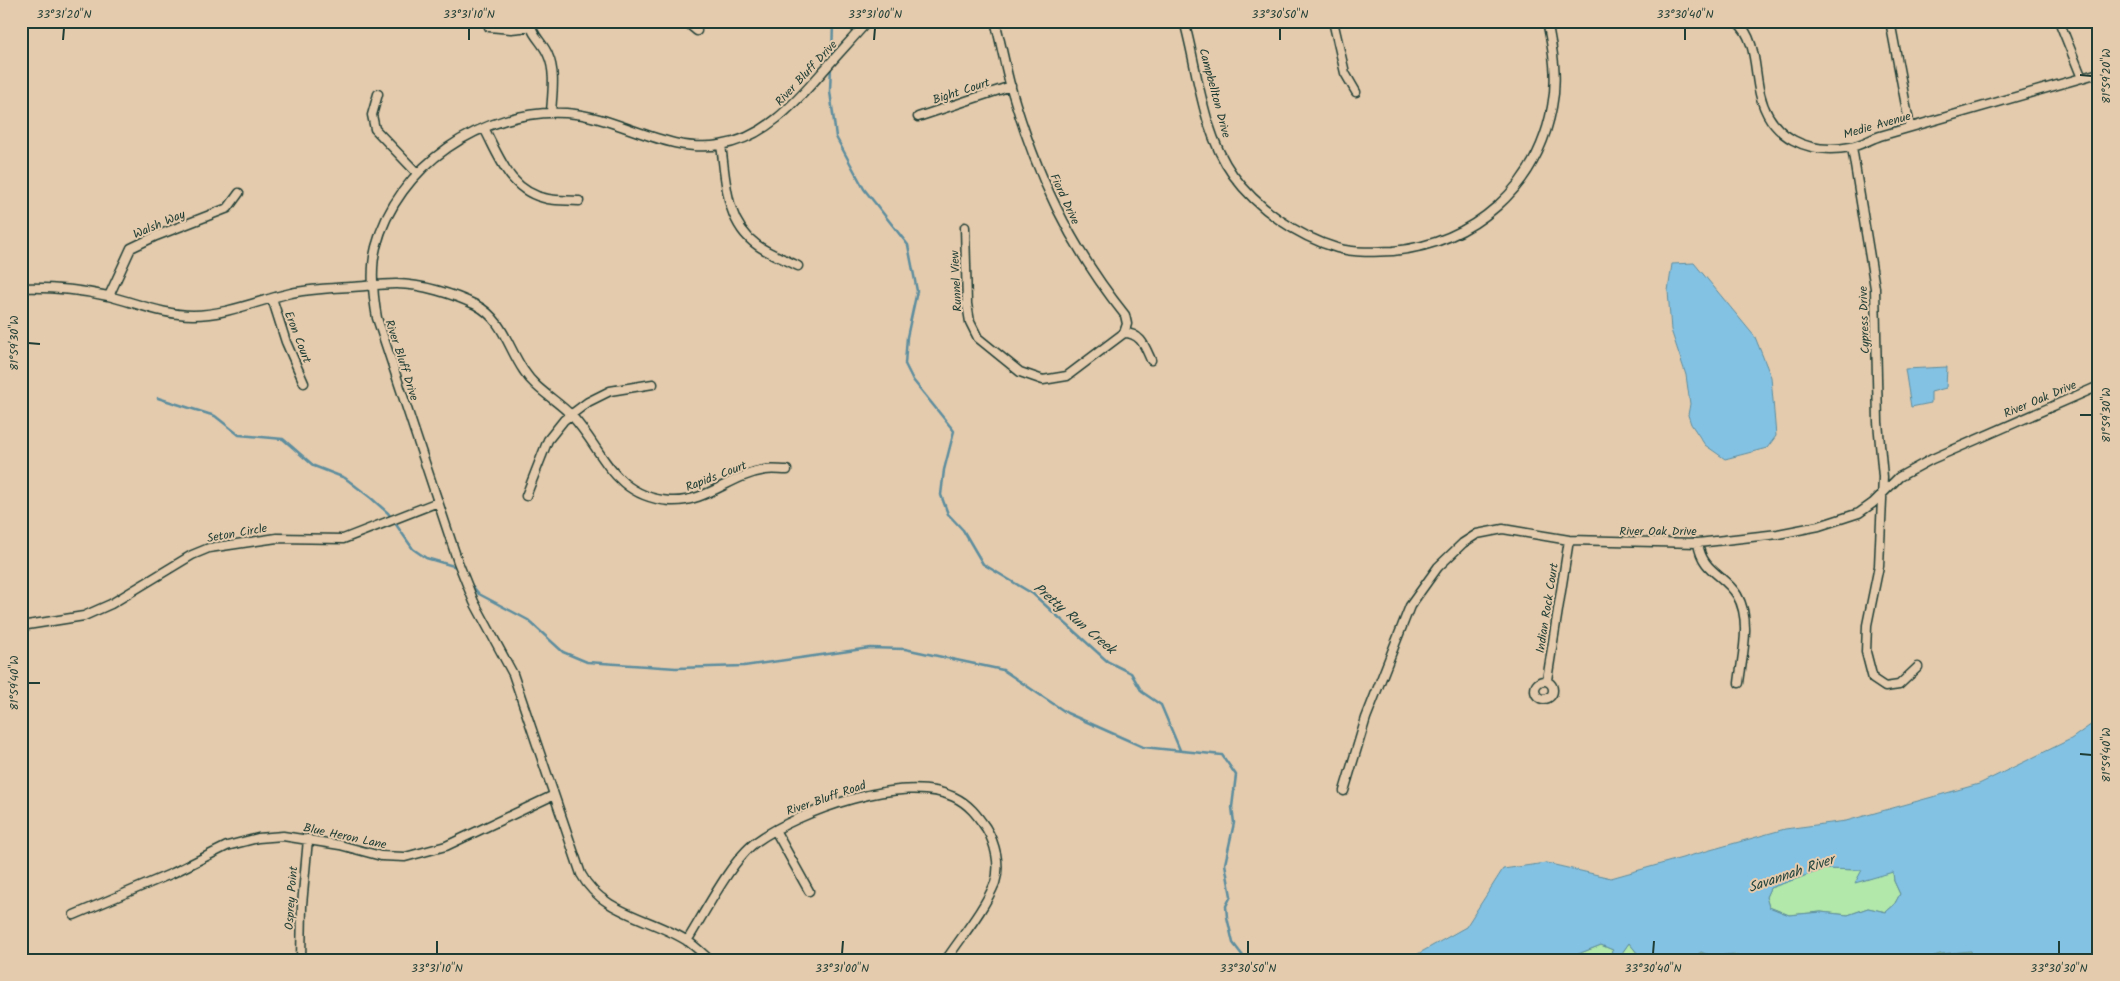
<svg xmlns="http://www.w3.org/2000/svg" width="2120" height="981" viewBox="0 0 2120 981" font-family="Kalam,sans-serif">
<rect width="100%" height="100%" fill="#e5cbad"/>
<filter id="ink" filterUnits="userSpaceOnUse"><feTurbulence type="fractalNoise" baseFrequency=".02" numOctaves="2"/><feDisplacementMap in="SourceGraphic" scale="10" xChannelSelector="R" yChannelSelector="G"/><feConvolveMatrix kernelMatrix="1 2 1 2 8 2 1 2 1" color-interpolation-filters="sRGB"/></filter>
<g filter="url(#ink)">
<path fill="#b2e8aa" stroke="#68926f" d="M1824 869 1863 870 1856 882C1869 880 1880 873 1893 872L1894 881 1900 894 1894 905 1886 912 1868 908 1848 915 1821 912 1789 915 1769 907 1766 897 1770 888Z
M1629 943 1643 960H1617Z
M1601 945 1613 950 1607 959 1570 960 1578 954Z
M1971 951 1975 960H1921L1940 954Z
M1701 952 1712 956 1735 954 1742 959 1690 960Z"/>
<path fill="#84c2e4" stroke="#5c8d9e" fill-rule="evenodd" d="M1694 263 1755 337 1771 377 1776 436 1767 448 1725 459 1705 445 1691 424 1688 415 1690 404 1686 375 1671 330 1668 291 1672 264Z
M1947 367 1946 388 1931 392V403L1911 407 1905 369Z
M2099 719V960H1975L1971 951 1940 954 1921 960H1742L1735 954 1712 956 1701 952 1690 960H1643L1629 943 1617 960H1605L1613 950 1601 945 1578 954 1570 960H1407L1466 927 1503 869 1546 863 1611 878 1785 829 1846 821 1979 784 2071 739ZM1824 869 1862 870 1855 883 1893 872 1894 881 1900 894 1894 905 1886 912 1868 908 1848 915 1821 912 1789 915 1769 907 1766 897 1770 888Z"/>
<g fill="none" stroke-linecap="round" stroke-linejoin="round">
<path stroke="#5c8d9e" stroke-width="2.5" d="M832 59 833 21
M831 65 830 91 836 137 864 189 908 245 917 291 907 337 905 364 913 380 954 431 944 470 941 495 948 514 963 530 983 564 1033 594 1107 661 1131 673 1142 692 1161 705 1180 750
M158 398 215 416 239 435 283 439 314 466 345 478 371 498 388 513 413 549 426 558 457 567
M470 583 479 594 528 620 563 652 587 662 676 668 744 666 870 648 905 649 1003 670 1067 713 1143 747 1222 755 1236 775 1232 807 1234 823 1225 864 1231 896 1226 906 1227 917 1233 943 1246 960"/>
<defs>
<path id="minor" d="M530 21C531 35 543 42 548 55 556 72 552 95 551 113
M685 21 697 31
M1184 21C1198 71 1202 132 1233 175 1258 209 1297 236 1337 248 1354 253 1375 252 1393 251 1473 243 1537 188 1552 107 1558 78 1553 50 1547 21
M1333 21 1345 73 1356 92
M1890 21 1910 127
M2059 21 2082 78
M1737 22C1757 39 1754 70 1760 94 1770 138 1808 155 1851 147 1861 145 1871 139 1880 136L2099 73
M489 27 511 29 531 27
M378 94 372 115 375 129 417 173
M918 117 1011 86
M484 128C500 158 510 192 548 199 559 201 569 200 579 201
M721 145C726 180 725 222 757 245 769 254 785 259 798 266
M1852 147 1875 288 1878 422 1883 477 1879 566 1867 625 1866 652 1873 679 1885 687 1899 685 1918 667
M965 227 967 304 970 322 978 338 1020 372 1043 380 1067 376 1124 333 1127 324 1125 315C1069 245 1036 174 1011 88 1005 66 1001 43 995 21
M21 288C50 287 80 290 108 296 137 303 163 315 193 315 226 315 260 300 291 293 311 289 332 288 352 287 367 286 381 284 396 284 422 284 453 294 476 305 503 319 508 348 524 371 536 390 557 400 572 416 604 451 612 496 670 501 706 503 731 475 765 470 772 469 780 470 787 470
M109 296 131 248 156 236 228 208 239 193
M272 298 286 342 304 383
M1124 333C1141 333 1145 347 1151 360
M526 496 548 440 564 420 588 402 610 391 653 384
M1698 543C1702 572 1724 574 1737 595 1752 620 1742 656 1739 683
M21 626 84 616 111 604 192 555 209 548 277 538 343 539 438 502
M1547 680 1569 540
M1535 690a9 9 0 1 1 18 0a9 9 0 1 1-18 0Z
M1344 791 1366 718 1410 606 1438 567 1463 543 1477 534 1503 529 1569 540 1698 543 1778 534 1819 526 1859 513 1873 503 1899 477 1932 459 2099 386
M775 830 809 891
M74 915 173 873 227 846 258 838 283 836 340 845 381 856 405 857 446 846 554 795
M687 941C704 914 732 859 756 842 799 811 904 773 954 797 969 804 977 815 986 828 995 843 1001 865 995 883 984 910 962 936 946 960
M301 960 302 905 308 839
M710 960C703 954 696 947 689 942 653 918 603 915 581 874L513 674 474 602 458 562 377 318C373 295 370 270 376 247 397 166 483 108 566 113 618 116 666 154 720 145 766 138 796 102 825 69 839 53 854 37 868 21"/>
</defs>
<use href="#minor" stroke="#1f3d34" stroke-width="11"/>
<use href="#minor" stroke="#e5cbad" stroke-width="8"/>
</g>
</g>
<path fill="none" stroke="#1f3d34" stroke-width="2" d="M63 40 64 28M469 40V28M874 40 875 28M1280 40V28M1685 40V28M2080 75 2092 76M28 343 40 344M2080 415H2092M28 683H40M2080 754 2092 755M437 954V941M842 954 843 941M1248 954V941M1653 954 1654 941M2059 954V941"/>
<g text-anchor="middle" stroke-width="4" stroke-linejoin="round" paint-order="stroke">
<g font-size="12" fill="#1f3d34" stroke="#e5cbad">
<text transform="translate(806 73) rotate(-47)" y="4">River Bluff Drive</text>
<text transform="translate(961 91) rotate(-18)" y="4">Bight Court</text>
<text transform="translate(1215 93) rotate(75)" y="4">Campbellton Drive</text>
<text transform="translate(1877 125) rotate(-16)" y="4">Medie Avenue</text>
<text transform="translate(1065 199) rotate(65)" y="4">Fiord Drive</text>
<text transform="translate(159 224) rotate(-23)" y="4">Walsh Way</text>
<text transform="translate(956 281) rotate(-93)" y="4">Runnel View</text>
<text transform="translate(1864 320) rotate(-92)" y="4">Cypress Drive</text>
<text transform="translate(298 337) rotate(69)" y="4">Eron Court</text>
<text transform="translate(402 360) rotate(72)" y="4">River Bluff Drive</text>
<text transform="translate(2040 399) rotate(-23)" y="4">River Oak Drive</text>
<text transform="translate(716 476) rotate(-21)" y="4">Rapids Court</text>
<text x="1658" y="535">River Oak Drive</text>
<text transform="translate(237 533) rotate(-10)" y="4">Seton Circle</text>
<text transform="translate(1547 608) rotate(-81)" y="4">Indian Rock Court</text>
<text transform="translate(826 798) rotate(-19)" y="4">River Bluff Road</text>
<text transform="translate(345 836) rotate(12)" y="4">Blue Heron Lane</text>
<text transform="translate(291 898) rotate(-86)" y="4">Osprey Point</text>
</g>
<g font-size="14" font-style="italic" fill="#24443d" stroke="#e5cbad">
<text transform="translate(1075 618) rotate(40)" y="5">Pretty Run Creek</text>
<text transform="translate(1791 873) rotate(-19)" y="5">Savannah River</text>
</g>
</g>
<rect width="2120" height="981" fill="none" stroke="#e5cbad" stroke-width="55"/>
<rect x="28" y="28" width="2064" height="926" fill="none" stroke="#1f3d34" stroke-width="2"/>
<g font-size="12" text-anchor="middle" fill="#1f3d34">
<text x="64" y="18">33°31'20"N</text>
<text x="469" y="18">33°31'10"N</text>
<text x="875" y="18">33°31'00"N</text>
<text x="1280" y="18">33°30'50"N</text>
<text x="1685" y="18">33°30'40"N</text>
<text transform="translate(2106 76) rotate(-90)" y="4">81°59'20"W</text>
<text transform="translate(14 343) rotate(-90)" y="4">81°59'30"W</text>
<text transform="translate(2106 415) rotate(-90)" y="4">81°59'30"W</text>
<text transform="translate(14 683) rotate(-90)" y="4">81°59'40"W</text>
<text transform="translate(2106 755) rotate(-90)" y="4">81°59'40"W</text>
<text x="437" y="972">33°31'10"N</text>
<text x="842" y="972">33°31'00"N</text>
<text x="1248" y="972">33°30'50"N</text>
<text x="1653" y="972">33°30'40"N</text>
<text x="2059" y="972">33°30'30"N</text>
</g>
</svg>
